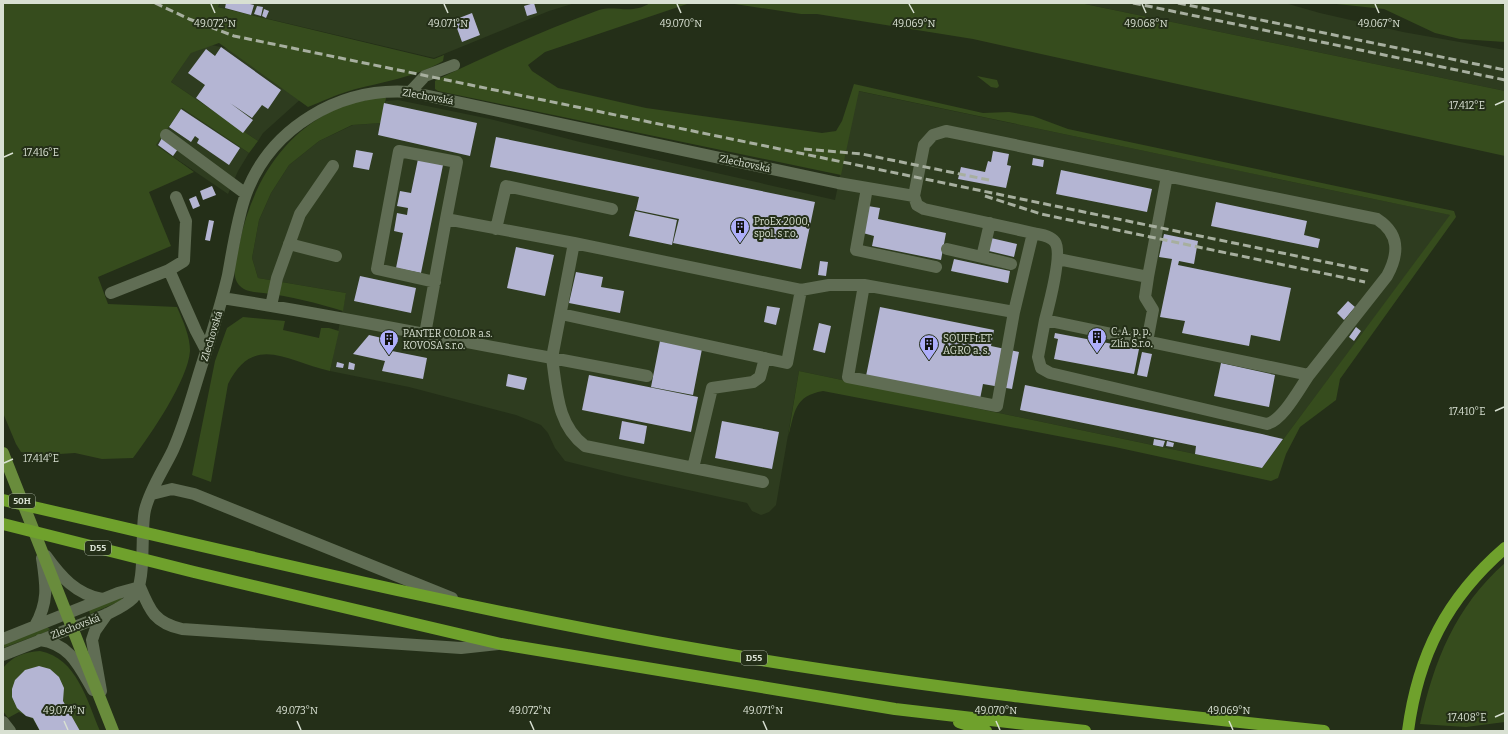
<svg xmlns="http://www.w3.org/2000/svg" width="1508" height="734" viewBox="0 0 1508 734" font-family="Bitter,serif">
<rect width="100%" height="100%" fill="#242f18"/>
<path fill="#2e3c1f" d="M221 3H575L549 11 434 58 218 7Z
M1080 3H1285L1320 13 1403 32 1505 50V91Z
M198 42 262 56 313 88 263 133 258 141 171 82Z
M858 91 1451 215 1262 468 799 371 776 505 769 512 761 515 752 511 747 503 625 476 565 461 555 448 548 433 541 425 516 415 409 387 330 371 346 293 258 278 252 258 259 220 271 193 289 165 319 141 353 125 380 123 386 101 398 100 490 119 580 142 835 200Z
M182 108 249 153 238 171 228 194 156 145Z"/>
<path fill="#364c1d" d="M3 3H220L218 7 434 59 444 55 443 61C415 78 380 82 349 91 335 95 321 102 308 107L219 43 191 53 171 82 258 141 249 153 182 108 156 145 194 172 149 192 171 246 98 277 108 304 177 307C183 321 190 336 190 351 188 380 151 434 133 458L102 459 75 453 44 455 21 452 16 444 3 413Z
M650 3H690L545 52 528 65 532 71 558 88 646 108 822 133 836 131 842 121 854 84 983 113 1009 112 1033 116 1068 129 1454 211 1456 217 1340 379 1336 400 1300 427 1286 454 1278 478 1271 481 1115 447 823 391C794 396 795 412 788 437L799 371 1262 468 1450 215 859 91 841 175 438 91 435 89V81L438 79C491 54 544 30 599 10 615 5 632 15 650 3Z
M728 3H1080L1505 91V156L973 39 817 14H801Z
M1327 3H1495L1505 5V42L1460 39 1435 33 1384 9Z
M977 76 997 80 999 86 997 88 991 87Z
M384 96 386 98 381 123 352 125 319 141 289 165 271 193 259 220 252 258 258 278 346 293 343 311C316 303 291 296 263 293 255 292 246 292 240 286 230 277 236 257 239 246 250 189 279 137 332 111 348 103 367 100 384 96Z
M243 317 285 321 283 330 319 338 321 328H329L339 331 330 371C288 362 254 332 228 384L211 482 192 475 215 361 227 328Z
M1505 563V722L1466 727 1420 724C1434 661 1455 607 1505 563Z
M122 597 123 600 90 614 89 610Z
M47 627 50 629 46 632 3 648V644Z
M40 651C77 658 87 701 100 731H40L33 719 19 712 8 718 3 711V668C13 656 24 652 40 651Z"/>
<path fill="#b4b5d3" d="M226 3H246L254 5 251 15 225 8Z
M534 3 537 13 527 16 524 6Z
M257 6 263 7 261 16 254 14Z
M264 9 269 11 266 18 262 16Z
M472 13 480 35 462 42 454 20Z
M221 47 281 90 268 109 262 105 252 118 230 103 253 120 243 133 196 98 205 85 188 73 206 49 215 56Z
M384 103 477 123 470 156 378 135Z
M181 109 240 148 229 165 197 143 199 139 195 136 191 142 169 127Z
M496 137 815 202 801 269 673 243 679 219 636 210 639 197 490 167Z
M162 138 178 149 173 156 158 145Z
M356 150 373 153 369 170 353 167Z
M993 151 1009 154 1007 165 1011 166 1006 188 958 179 961 167 985 172 988 161 991 162Z
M1033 158 1044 160 1043 167 1032 165Z
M418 159 443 165 421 273 396 268 403 233 394 231 397 213 407 215 408 208 397 206 400 191 411 193Z
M1061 170 1152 189 1147 212 1056 194Z
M212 186 216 195 203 200 200 191Z
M196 196 200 206 193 209 189 199Z
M1216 202 1307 221 1304 235 1320 239 1318 248 1211 226Z
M868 206 880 208 878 219 946 233 941 260 872 246 874 236 863 233Z
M635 211 677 220 672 245 629 236Z
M209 220 214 221 210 241 205 240Z
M1164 234 1198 241 1194 264 1179 261 1178 265 1291 288 1280 341 1251 335 1249 346 1182 333 1185 321 1160 317 1172 259 1159 257Z
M991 238 1017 244 1014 257 989 251Z
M516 247 554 255 545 296 507 288Z
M954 259 1010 271 1008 283 951 271Z
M820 261 828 262 826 276 818 275Z
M576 272 603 277 601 287 624 291 620 313 569 303Z
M360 276 416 288 411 313 354 301Z
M1348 301 1355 307 1344 320 1337 313Z
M767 306 780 308 776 325 764 322Z
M880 307 994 330 991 346 1019 352 1012 389 983 384 980 399 866 376Z
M819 323 831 326 825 353 813 350Z
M1356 327 1361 331 1354 341 1349 337Z
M1055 333 1139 349 1134 374 1054 359 1058 339 1054 338Z
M369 335 395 341 392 351 427 358 423 379 382 371 385 361 353 354Z
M660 341 702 349 693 395 651 387Z
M1142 352 1152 354 1147 377 1137 375Z
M337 362 344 364 343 368 336 367Z
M349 362 355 364 354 370 348 369Z
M1221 363 1275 375 1269 407 1214 396Z
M508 374 527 378 524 390 506 386Z
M589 375 698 397 691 432 582 410Z
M1025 385 1262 434 1283 439 1262 468 1195 454 1196 446 1020 410Z
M622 421 647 426 644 444 619 439Z
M722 421 779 432 772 469 715 458Z
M1154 439 1165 441 1163 447 1153 445Z
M1167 441 1174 443 1173 447 1166 446Z
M39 666 50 669 59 677 64 688 63 701 80 731H40L33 718 26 716 17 708 12 697V689L15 680 25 670Z"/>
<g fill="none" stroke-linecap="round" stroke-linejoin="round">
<path stroke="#606d54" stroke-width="12" d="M410 92 425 76 454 65
M166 135 246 194
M867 188 856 250 936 267
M496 229 506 186 612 209
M1033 233C1040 235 1050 235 1055 242 1063 253 1049 305 1045 320
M289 244 336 256
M947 249 982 257 990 223
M982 257 1011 264
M1058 259 1148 277 1167 176
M169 270 184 261 186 221 176 197
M435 282 377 269 399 151 457 162 446 219
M864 285 848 377 997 406 1014 312
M801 290 829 285H864L1014 312 1033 233 924 209 917 205 914 196 924 145 933 135 946 131 1377 219C1400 234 1399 254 1387 276L1309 375 1045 320 1038 357 1041 368 1050 373 1267 424C1283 420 1299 389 1309 375
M111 293 169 270 196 331 206 350
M222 298C333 315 442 338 552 358L574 243 446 219 425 334
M271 306 277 278 300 214 333 166
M561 314 787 363 801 290 574 243
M1147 342 1153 310 1145 297 1148 277
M647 376 552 358C557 391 557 425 585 446L763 482
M693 468 712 388 753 382 760 377 765 358
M152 494 172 489 194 494 452 598
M46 556C61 577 76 594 102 599
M140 587C150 611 155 623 182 629L461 648 498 644
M35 626C49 601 46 585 42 558
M3 639 118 593 140 587
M40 640C70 644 79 666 93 690
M3 655 105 615C115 610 125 606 133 598 147 584 140 531 145 510 150 489 164 469 173 450 187 419 195 384 206 352 214 326 222 301 228 275 233 248 237 219 246 194 271 127 340 87 410 92L838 183 914 196
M101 691 92 640 95 631 107 614
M3 722 10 731"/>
<path stroke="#698c3c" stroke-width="12" d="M3 453 113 731"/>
<path stroke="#6fa12c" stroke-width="12" d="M3 500C235 553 467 610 702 650 909 686 1116 709 1324 731
M3 524 194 572 501 644 895 709 1085 731
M959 722 986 731
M1408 731C1418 655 1447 598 1505 548"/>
<path stroke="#a7af9f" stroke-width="3" stroke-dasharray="8 4" stroke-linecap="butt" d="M155 3 189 19 234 36 1369 271
M1133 3 1505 80
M1178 3 1505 70
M804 149 862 154 989 180
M985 196 1041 214 1365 282"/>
</g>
<path fill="none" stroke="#d8e0d2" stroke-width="1.5" d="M211 4 215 13M444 4 448 13M677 4 681 13M909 4 914 13M1142 4 1146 13M1375 4 1379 13M1495 105 1504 101M4 157 13 153M1495 411 1504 407M4 463 13 459M1495 717 1504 713M64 721 68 730M297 721 301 730M530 721 534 730M763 721 767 730M996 721 1000 730M1229 721 1233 730"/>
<defs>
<symbol id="building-pin" viewBox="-11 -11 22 30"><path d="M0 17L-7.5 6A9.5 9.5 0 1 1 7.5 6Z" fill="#aeaefa" stroke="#242f18"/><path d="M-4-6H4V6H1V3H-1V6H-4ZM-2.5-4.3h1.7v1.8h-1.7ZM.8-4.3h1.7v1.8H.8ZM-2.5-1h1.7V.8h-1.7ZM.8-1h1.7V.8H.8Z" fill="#111"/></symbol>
</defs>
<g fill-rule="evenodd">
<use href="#building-pin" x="729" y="216" width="22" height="30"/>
<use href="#building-pin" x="1086" y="326" width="22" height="30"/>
<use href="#building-pin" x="378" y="328" width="22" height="30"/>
<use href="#building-pin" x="918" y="333" width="22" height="30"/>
</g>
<g text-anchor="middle" stroke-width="4" stroke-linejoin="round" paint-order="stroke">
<g fill="#242f18" stroke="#a2ab9a" stroke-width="1">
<rect x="9" y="494" width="26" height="14" rx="3"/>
<rect x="85" y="541" width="26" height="14" rx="3"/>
<rect x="741" y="651" width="26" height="14" rx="3"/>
</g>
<g font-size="9" font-weight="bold" fill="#d8e0d2">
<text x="22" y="504">50H</text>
<text x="98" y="551">D55</text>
<text x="754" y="661">D55</text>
</g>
<g font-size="10" fill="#d8e0d2" stroke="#242f18">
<text transform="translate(428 96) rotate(10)" y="4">Zlechovská</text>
<text transform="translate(745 163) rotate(12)" y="4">Zlechovská</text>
<text transform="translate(211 336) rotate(-73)" y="4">Zlechovská</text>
<text transform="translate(75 626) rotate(-21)" y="4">Zlechovská</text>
</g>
<g font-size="10" fill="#d8e0d2" stroke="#242f18" text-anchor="start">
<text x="754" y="225">ProEx 2000,<tspan x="754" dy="12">spol. s r.o.</tspan></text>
<text x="1111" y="335">C. A. p. p.<tspan x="1111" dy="12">Zlín S.r.o.</tspan></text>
<text x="403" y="337">PANTER COLOR a.s.<tspan x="403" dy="12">KOVOSA s.r.o.</tspan></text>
<text x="943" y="342">SOUFFLET<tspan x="943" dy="12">AGRO a. s.</tspan></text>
</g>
</g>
<g font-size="10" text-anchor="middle" fill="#d8e0d2" stroke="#242f18" stroke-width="4" stroke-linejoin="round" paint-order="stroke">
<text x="1379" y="27">49.067°N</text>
<text x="215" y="27">49.072°N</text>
<text x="448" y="27">49.071°N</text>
<text x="681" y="27">49.070°N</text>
<text x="914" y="27">49.069°N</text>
<text x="1146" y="27">49.068°N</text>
<text x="1467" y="109">17.412°E</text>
<text x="41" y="156">17.416°E</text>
<text x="1467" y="415">17.410°E</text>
<text x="41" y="462">17.414°E</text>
<text x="64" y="714">49.074°N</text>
<text x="297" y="714">49.073°N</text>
<text x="530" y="714">49.072°N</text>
<text x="763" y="714">49.071°N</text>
<text x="996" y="714">49.070°N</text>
<text x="1229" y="714">49.069°N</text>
<text x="1467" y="721">17.408°E</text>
</g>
<rect width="1508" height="734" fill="none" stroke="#d8e0d2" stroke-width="8"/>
</svg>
